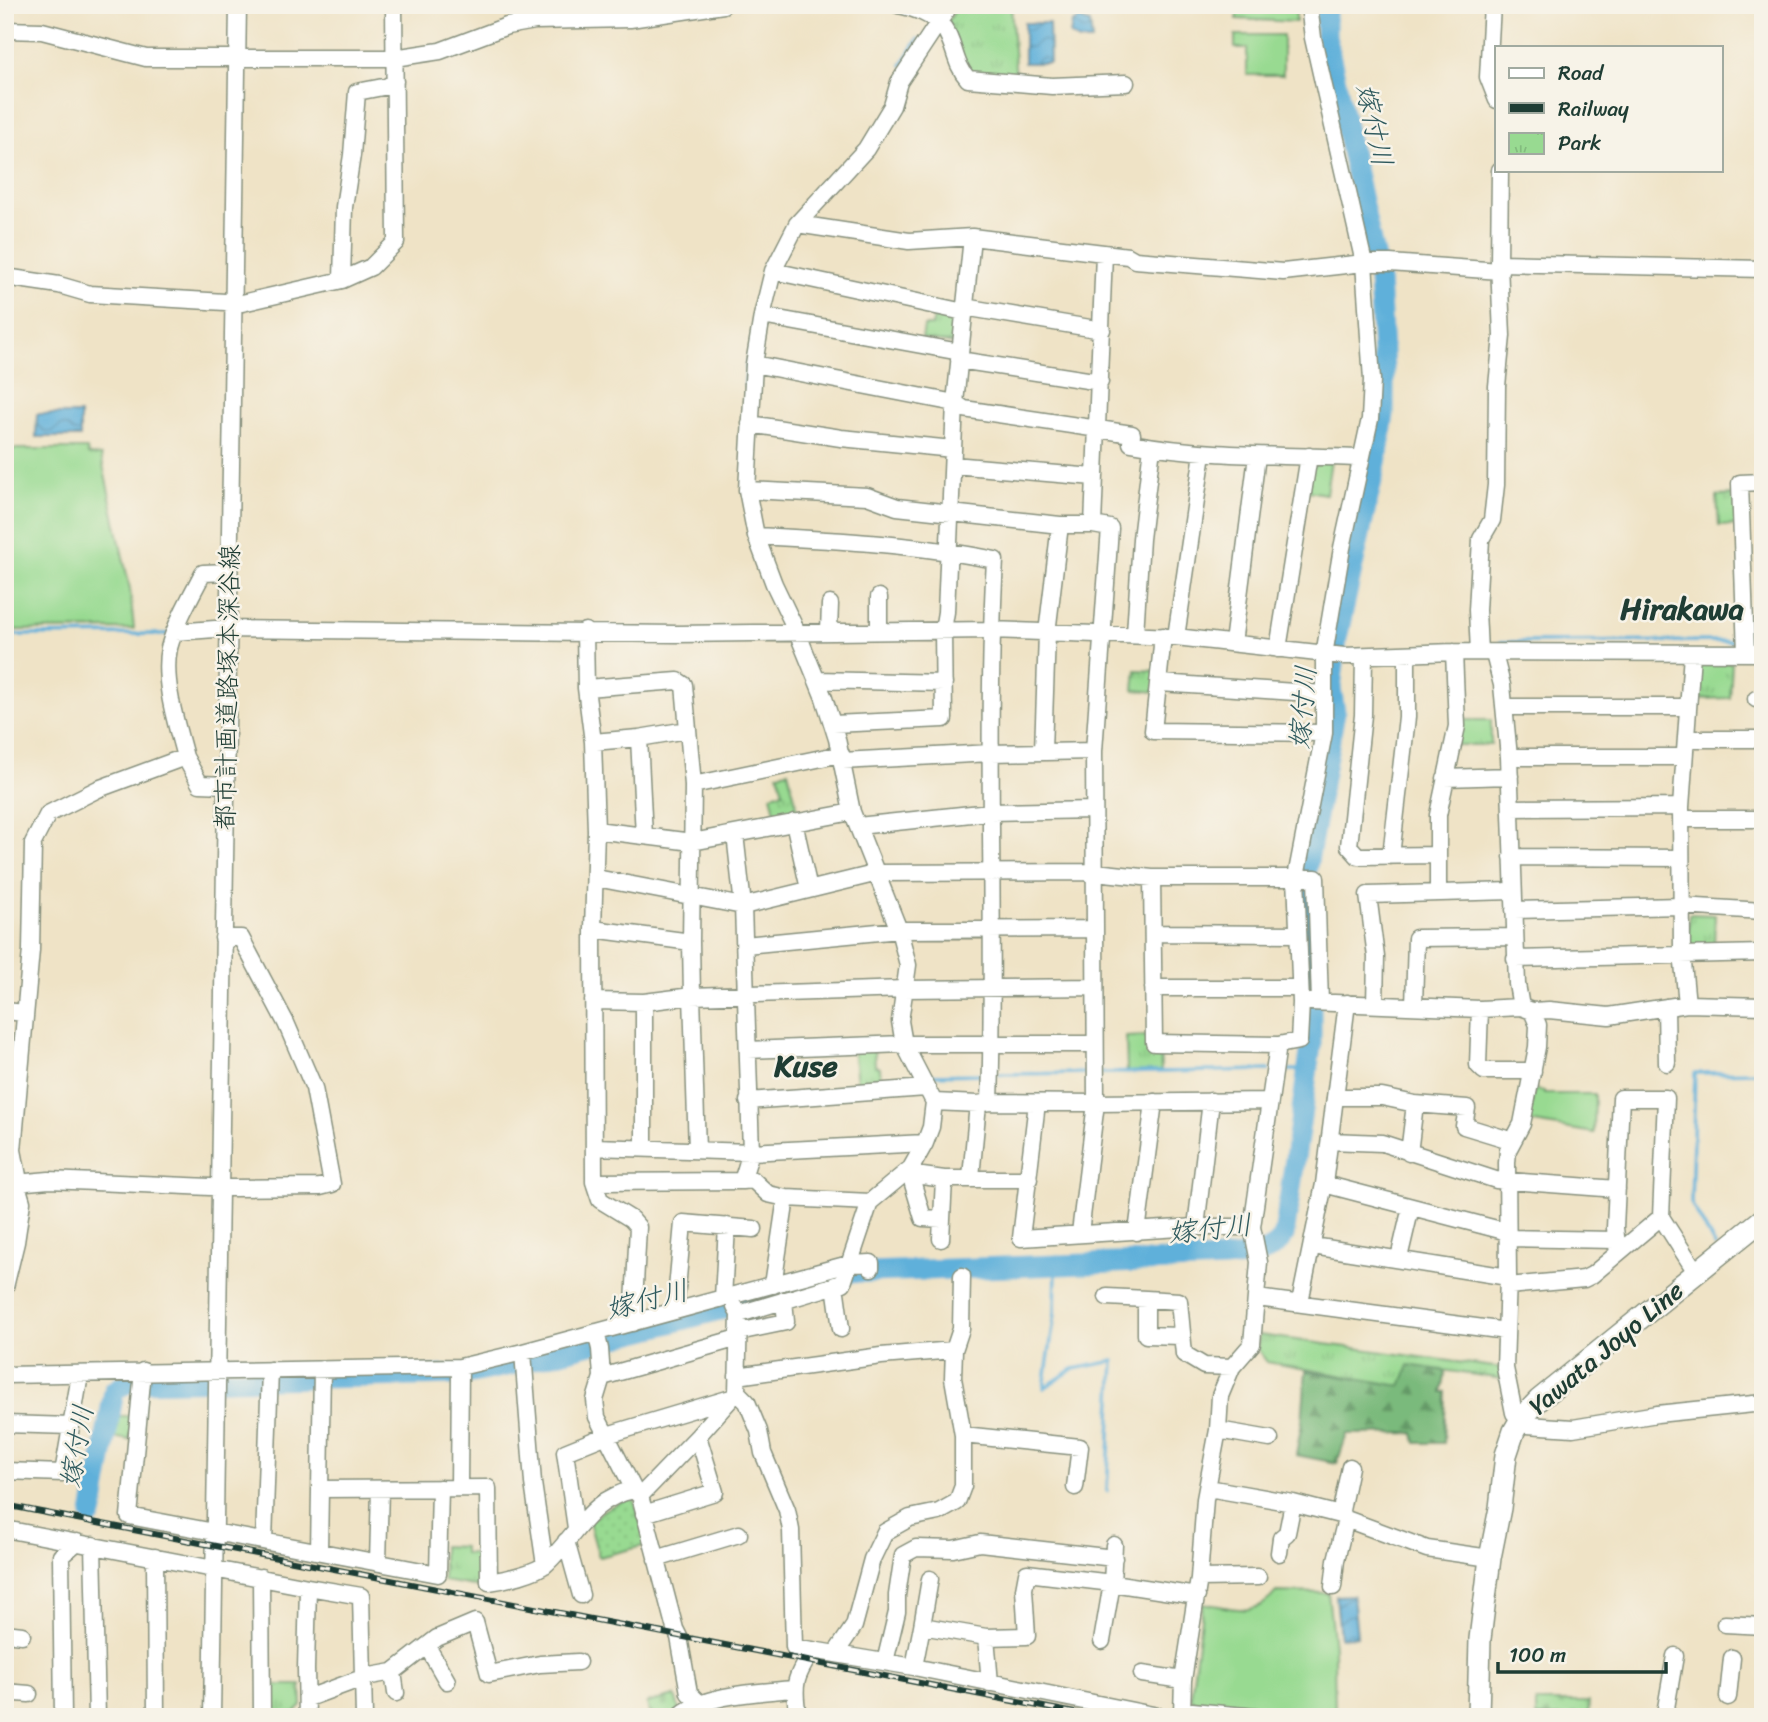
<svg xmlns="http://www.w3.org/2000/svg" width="1768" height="1722" viewBox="0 0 1768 1722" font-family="Sriracha,'Klee One',sans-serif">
<defs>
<pattern id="grass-dots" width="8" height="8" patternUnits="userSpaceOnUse" patternTransform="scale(1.75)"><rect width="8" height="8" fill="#98da91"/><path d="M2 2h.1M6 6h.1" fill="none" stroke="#83bc7e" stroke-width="1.8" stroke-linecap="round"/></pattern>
<pattern id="forest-firs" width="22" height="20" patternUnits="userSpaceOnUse" patternTransform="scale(1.75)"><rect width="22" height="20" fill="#7aba7b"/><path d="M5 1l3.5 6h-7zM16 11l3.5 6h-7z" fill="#639866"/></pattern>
<pattern id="cemetery-stones" width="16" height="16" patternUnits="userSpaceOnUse" patternTransform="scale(1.75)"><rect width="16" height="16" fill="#98da91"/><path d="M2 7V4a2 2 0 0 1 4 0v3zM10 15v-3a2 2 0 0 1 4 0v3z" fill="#83bc7e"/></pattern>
<pattern id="park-tufts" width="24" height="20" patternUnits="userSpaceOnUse" patternTransform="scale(1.75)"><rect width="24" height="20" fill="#98da91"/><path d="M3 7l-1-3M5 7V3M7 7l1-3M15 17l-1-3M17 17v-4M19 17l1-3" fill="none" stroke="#83bc7e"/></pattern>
<pattern id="water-waves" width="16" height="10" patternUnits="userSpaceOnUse" patternTransform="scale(1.75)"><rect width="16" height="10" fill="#5fb0da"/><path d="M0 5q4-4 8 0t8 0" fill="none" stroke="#4e90b2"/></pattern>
</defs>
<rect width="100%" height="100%" fill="#f7f3e8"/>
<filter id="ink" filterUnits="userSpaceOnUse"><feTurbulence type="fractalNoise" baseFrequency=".0143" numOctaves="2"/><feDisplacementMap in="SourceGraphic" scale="14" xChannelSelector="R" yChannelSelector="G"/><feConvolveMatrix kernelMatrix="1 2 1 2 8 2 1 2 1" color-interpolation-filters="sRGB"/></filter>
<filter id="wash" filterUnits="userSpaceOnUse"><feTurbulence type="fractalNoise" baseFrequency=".00686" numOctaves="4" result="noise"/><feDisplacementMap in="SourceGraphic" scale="28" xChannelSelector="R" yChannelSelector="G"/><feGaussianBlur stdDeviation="1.57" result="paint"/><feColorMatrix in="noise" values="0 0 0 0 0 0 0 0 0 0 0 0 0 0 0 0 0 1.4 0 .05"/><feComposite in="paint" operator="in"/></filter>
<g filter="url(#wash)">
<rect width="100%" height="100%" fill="#efe3c6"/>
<path fill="url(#grass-dots)" stroke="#5c8c62" stroke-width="2" d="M633 1496 647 1545 599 1557 589 1522 604 1510Z"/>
<path fill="url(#forest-firs)" stroke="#4c7c58" stroke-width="2" d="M1409 1365 1446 1371 1442 1392H1446L1444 1443H1416L1414 1433 1347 1434 1337 1463 1296 1455 1302 1422 1306 1371 1401 1386Z"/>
<path fill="url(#cemetery-stones)" stroke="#5c8c62" stroke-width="2" d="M675 1696 679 1709 673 1717H650L647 1703Z
M1536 1702H1589L1588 1717H1536Z"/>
<path fill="url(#park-tufts)" stroke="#5c8c62" stroke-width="2" d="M959 5H1011L1016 80 968 73 948 21Z
M935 313 957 317 955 344 922 339 924 326H932Z
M1331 460 1326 494 1307 491 1311 466Z
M1736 495 1738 525 1719 526 1717 496Z
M1703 663H1732L1730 698 1695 699 1697 671Z
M1136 670 1158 671 1156 692 1134 690Z
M1460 720H1491V745H1456Z
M788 771 799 814 777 820 771 795 783 792 778 773Z
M1689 914 1715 915 1714 948H1688Z
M1150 1036 1160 1047 1161 1071 1127 1072 1126 1037Z
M874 1048 875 1066 880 1068 881 1087 858 1089 853 1049Z
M1259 1335 1501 1368 1503 1379 1409 1365 1401 1386 1267 1362 1258 1350Z
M115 1416H132L130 1440 112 1437Z
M443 1546 464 1547V1553L484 1554V1586L479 1587 443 1581Z
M269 1685H301L302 1706 295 1713 267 1716Z"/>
<path fill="#98da91" stroke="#5c8c62" stroke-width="2" d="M1237 5H1296V22L1237 19Z
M1235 35H1283V75H1247V48H1235Z
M5 449H87L88 455 101 456 130 589 134 629 5 630Z
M1534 1089 1544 1091V1094H1595L1594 1133 1528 1122Z
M1276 1592 1328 1593 1334 1648 1335 1717H1292L1194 1701 1191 1696 1203 1603C1233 1608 1255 1619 1276 1592Z"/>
<path fill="url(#water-waves)" stroke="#3f7687" stroke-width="2" d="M1079 19 1090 23 1092 41H1079L1070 35 1072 23Z
M1024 23H1049L1050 63H1024Z
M37 414H80V437H36Z
M1353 1595 1357 1636 1340 1638 1336 1596Z"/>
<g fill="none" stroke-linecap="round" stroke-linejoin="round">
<path stroke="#5fb0da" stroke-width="3.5" d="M934 13 938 5
M902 65 918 39
M745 386 747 359
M5 635 168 634
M1752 641H1763
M1501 642 1739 641
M1281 1070H1307
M1102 1073 1269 1070
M1000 1074 1092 1073
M926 1075 987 1074
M1715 1246 1691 1203 1695 1073 1763 1072
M1056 1266 1055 1313 1044 1388 1073 1369 1114 1361 1107 1491"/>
<path stroke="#5fb0da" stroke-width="21" d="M92 1515 114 1391 123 1385 133 1382 461 1375 507 1366 731 1307 843 1273 1224 1259C1247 1257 1270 1257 1284 1236L1311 1046V988L1304 883 1335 712 1331 688 1337 638 1378 453 1384 414V371L1379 278 1326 36V5"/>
</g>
</g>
<g filter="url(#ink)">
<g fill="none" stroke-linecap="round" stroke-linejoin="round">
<defs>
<path id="minor" d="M898 5C912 7 935 16 944 28 955 44 954 64 968 79L1052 86 1126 83
M1492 5 1488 77 1497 100
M5 30 42 31 146 58H394L440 51 507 26 535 21 630 19 723 5
M797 224 909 241 972 237 1128 256 1135 260 1283 272 1364 263H1390L1500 271
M1499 263 1763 269
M773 271 964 312
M5 277 59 285 90 294 242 303 342 280 371 267 396 242 394 5
M342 280 344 207 352 155 357 92 388 86 395 81
M964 307 1102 330
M762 316 960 352
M959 360 1100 382
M754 364 955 403 964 409 1132 434 1131 443C1208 457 1284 455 1361 458
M750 424 841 438 953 449
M953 465 1094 477
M747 490 867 496 897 507 1060 525H1093L1104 254
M756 536C836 540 916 544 995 560 985 740 996 921 990 1102
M585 631 586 688 593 742 596 830 593 929 594 1182 600 1200 631 1219 638 1227 633 1323
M829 631 830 604
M879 631V597
M175 632 215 629 677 634 991 630 1176 637 1344 656 1454 652 1763 653
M1135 634 1141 539 1152 447
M1163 636 1153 731 1324 733
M1176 637 1203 453
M1233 643 1257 456
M1278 649 1309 456
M1479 652 1477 610 1481 539 1492 520 1496 485 1497 386 1502 336 1499 263 1500 170
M1746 653 1740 483 1763 482
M1494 654 1502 685 1509 757 1517 984 1521 1007 1532 1011 1538 1025 1537 1047 1522 1124 1508 1150 1507 1163 1508 1277 1505 1368 1514 1413 1527 1425 1573 1428 1657 1414 1763 1403
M1364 656 1363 715 1349 846 1358 856 1438 855
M817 680 944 683
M1160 683 1324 694
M586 688 678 681 684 685 693 785 691 942
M1756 699H1763
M1505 707H1688
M833 724 944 719 943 630 946 612 955 403 972 237
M639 738 644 836
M1686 739H1763
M593 742 639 738 687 730
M1043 751 1047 633 1060 525
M185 757 200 784 225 785
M1509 757H1684
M842 761 991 753 1094 751
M1445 778 1510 776
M693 785 841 754
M1511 808 1681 807
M1682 819H1763
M794 822 809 889
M858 826 990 812 1094 810
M596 830 692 842 852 812
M735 834 743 906 878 873 1095 872 1152 878H1316L1320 1002
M1391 856 1407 717V654
M1512 857 1681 858
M596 878 743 906 751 1152 742 1181 753 1180 768 1194 786 1198 870 1202
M1152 878 1154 1043 1278 1045
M1438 892V815L1457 726 1454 652
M1514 910 1681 906 1763 911
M593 929 691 942 692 996 644 1002V1148
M1154 933 1297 934
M745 945 899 930 1093 929
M1515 959 1763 953
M1153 988H1300
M593 1001 644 1002
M1310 1002 1480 1009 1521 1007
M1375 1004 1376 957 1368 895 1513 891
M1687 1004 1763 1006
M1414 1006 1416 938 1514 937
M1666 1007 1667 1063
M1480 1009 1478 1065 1484 1071H1533
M5 1011 25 1013
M1532 1011 1549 1010 1609 1016 1687 1004 1682 953 1681 807 1692 654
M748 1050 904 1044H1095
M1335 1097H1382L1415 1104
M748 1101 926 1088
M934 1102 978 1104 990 1102 1096 1103 1270 1101
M1037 1103 1021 1238 1196 1227H1252
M1330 1141 1382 1143 1496 1180 1617 1189
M594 1147 751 1152 925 1143
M697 1150 692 996 905 989 1094 987
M1409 1153 1415 1104 1467 1108 1464 1126 1513 1141
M911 1168 915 1175 944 1179H1029
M915 1175 913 1184 923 1218 942 1219
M971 1177 978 1104
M594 1182 742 1181
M1324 1184 1508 1232
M17 1185 27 1182 49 1180 233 1188 320 1187 332 1184 314 1088 286 1023 241 938H223
M1196 1227 1211 1101
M1137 1232 1154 1102
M1080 1233 1096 1103 1094 751 1110 528 1093 525
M1508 1238 1615 1240
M941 1239 944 1179
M1313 1246 1508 1277
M1618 1253 1615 1228 1621 1098H1666L1661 1217
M1399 1258 1411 1207
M773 1285 786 1198
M835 1285 841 1329
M1508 1286 1584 1279 1592 1275 1661 1217 1696 1272
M5 1287 16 1242 22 1202 17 1185 18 1176 13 1150 31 950 33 843 48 814 98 789 185 757C177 726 162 680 169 648 176 622 191 596 203 573L228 572
M1107 1297 1146 1299
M723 1298 727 1226
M1257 1298 1506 1331
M1300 1302 1324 1184 1347 1003
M675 1311 683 1223 754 1229
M739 1314 843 1283 870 1202 911 1168 925 1143 931 1127 934 1102 904 1044 900 1021 908 965 899 930 852 812 837 739 824 698 797 632 774 584 756 536 747 490 754 364 762 316 773 271 797 224 866 149 892 106 899 82 950 5
M596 1332 600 1349 602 1377 595 1400 597 1417 634 1490 640 1496 675 1629 679 1637 689 1693 701 1705 707 1717
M738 1332 786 1322 784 1300
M1180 1336 1146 1335V1299L1179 1301 1184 1354 1204 1366 1232 1367
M523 1352 533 1483 545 1565
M143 1371 129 1516 438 1574 440 1488
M5 1375 460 1367 523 1352 849 1264 871 1263V1268
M737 1376 881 1356 954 1350
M602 1377 738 1338
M737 1392 747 1402 759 1431 763 1453 787 1510 791 1530 794 1647 914 1667 1163 1717
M5 1424 71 1426
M1218 1430 1270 1439
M963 1435 1080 1447 1075 1487
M5 1471 63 1473 80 1375
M459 1488 460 1367
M1208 1488 1293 1503 1340 1515 1346 1519 1427 1549 1490 1558
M320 1489 488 1488 489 1582C504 1580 536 1573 547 1563 576 1536 591 1497 634 1490
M640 1496 698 1436 737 1392 739 1314 735 1307
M644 1514 715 1492 698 1436
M1340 1515 1350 1467
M576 1528 565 1452 607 1435 731 1398
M5 1529 308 1587 361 1596 364 1717
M264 1541 270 1370
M566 1541 581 1595
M93 1545 97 1717
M319 1551 322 1369
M1279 1553 1281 1538 1287 1533 1293 1503
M155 1557 156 1717
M656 1559 739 1534
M378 1562 380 1489
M261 1577 262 1717
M1199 1578 1258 1577
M1333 1587 1336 1560 1346 1519
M1725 1624 1763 1626
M922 1626 930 1579
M5 1633 22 1635
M986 1637 990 1683
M1102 1641 1112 1583 1114 1545
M427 1646 447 1681
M835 1654 854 1626 872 1559 885 1532 910 1518 939 1512 957 1502 963 1486V1435L953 1378 954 1350 961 1329 962 1276
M885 1662 897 1612V1595L903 1555 916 1548 953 1549 980 1543 1114 1558
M914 1667 922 1626 986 1637 1027 1636 1024 1589 1027 1573 1112 1583 1197 1596
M393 1672 396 1693
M1142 1674 1183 1680
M5 1692 29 1694
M1728 1697 1732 1658
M308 1698 365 1677 393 1672 437 1638 475 1622 489 1674 540 1664 578 1662
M1666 1708 1675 1656
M1182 1713 1183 1680 1199 1578 1205 1499 1218 1430 1220 1396 1232 1367 1252 1344 1259 1262 1252 1227 1278 1045 1299 1041 1301 1003 1296 877 1324 733V655L1342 548 1370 419 1372 380 1364 263 1313 38 1309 5
M63 1717 61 1556 77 1542
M212 1717 238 5
M307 1717 306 1669 308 1587
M679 1717C700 1694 763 1692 793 1689
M798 1717C793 1685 794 1678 813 1650
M1172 1717 1192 1711 1256 1717"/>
<path id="major" d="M1478 1717 1480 1639 1490 1558 1500 1508 1506 1455 1514 1431 1521 1419 1539 1400 1763 1219"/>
</defs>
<use href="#minor" stroke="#87907d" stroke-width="19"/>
<use href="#major" stroke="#87907d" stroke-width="24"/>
<use href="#minor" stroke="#fff" stroke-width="16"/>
<use href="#major" stroke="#fff" stroke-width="21"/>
<defs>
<path id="rail" d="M5 1505 1095 1717"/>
</defs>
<use href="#rail" stroke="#1f3d34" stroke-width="6"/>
<use href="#rail" stroke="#f7f3e8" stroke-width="3.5" stroke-dasharray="10" stroke-linecap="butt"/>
</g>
</g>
<g text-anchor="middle" stroke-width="5" stroke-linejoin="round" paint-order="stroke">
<g font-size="26" fill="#1f3d34" stroke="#f7f3e8">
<text transform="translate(227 687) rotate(-89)" y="9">都市計画道路塚本深谷線</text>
<text transform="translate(1606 1348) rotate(-40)" y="9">Yawata Joyo Line</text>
</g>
<g font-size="28" font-style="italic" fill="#2f5a5e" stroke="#f7f3e8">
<text transform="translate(1375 125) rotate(78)" y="10">嫁付川</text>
<text transform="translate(1302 707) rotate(-85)" y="10">嫁付川</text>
<text transform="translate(1210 1228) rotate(-6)" y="10">嫁付川</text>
<text transform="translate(647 1299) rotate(-14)" y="10">嫁付川</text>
<text transform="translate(76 1446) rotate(-80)" y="10">嫁付川</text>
</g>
<g font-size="30" font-weight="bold" fill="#1f3d34" stroke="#f7f3e8">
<text x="1682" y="619">Hirakawa</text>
<text x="806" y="1076">Kuse</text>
</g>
</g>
<rect width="1768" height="1722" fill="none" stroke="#f7f3e8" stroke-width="28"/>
<rect x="1495" y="46" width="228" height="126" fill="#f7f3e8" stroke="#a1aaa0" stroke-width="2"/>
<rect x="1509" y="68" width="35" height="10" fill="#ffffff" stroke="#a1aaa0" stroke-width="2"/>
<text x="1558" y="80" font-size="21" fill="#1f3d34">Road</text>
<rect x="1509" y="103" width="35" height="10" fill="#1f3d34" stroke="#a1aaa0" stroke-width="2"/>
<text x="1558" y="116" font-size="21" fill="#1f3d34">Railway</text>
<rect x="1509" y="133" width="35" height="21" fill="url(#park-tufts)" stroke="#a1aaa0" stroke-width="2"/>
<text x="1558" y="150" font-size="21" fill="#1f3d34">Park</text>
<path d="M1498 1662v10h168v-10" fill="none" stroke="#1f3d34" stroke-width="3.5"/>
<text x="1509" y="1662" font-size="21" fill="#1f3d34" stroke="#f7f3e8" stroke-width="5" paint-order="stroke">100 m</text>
</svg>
